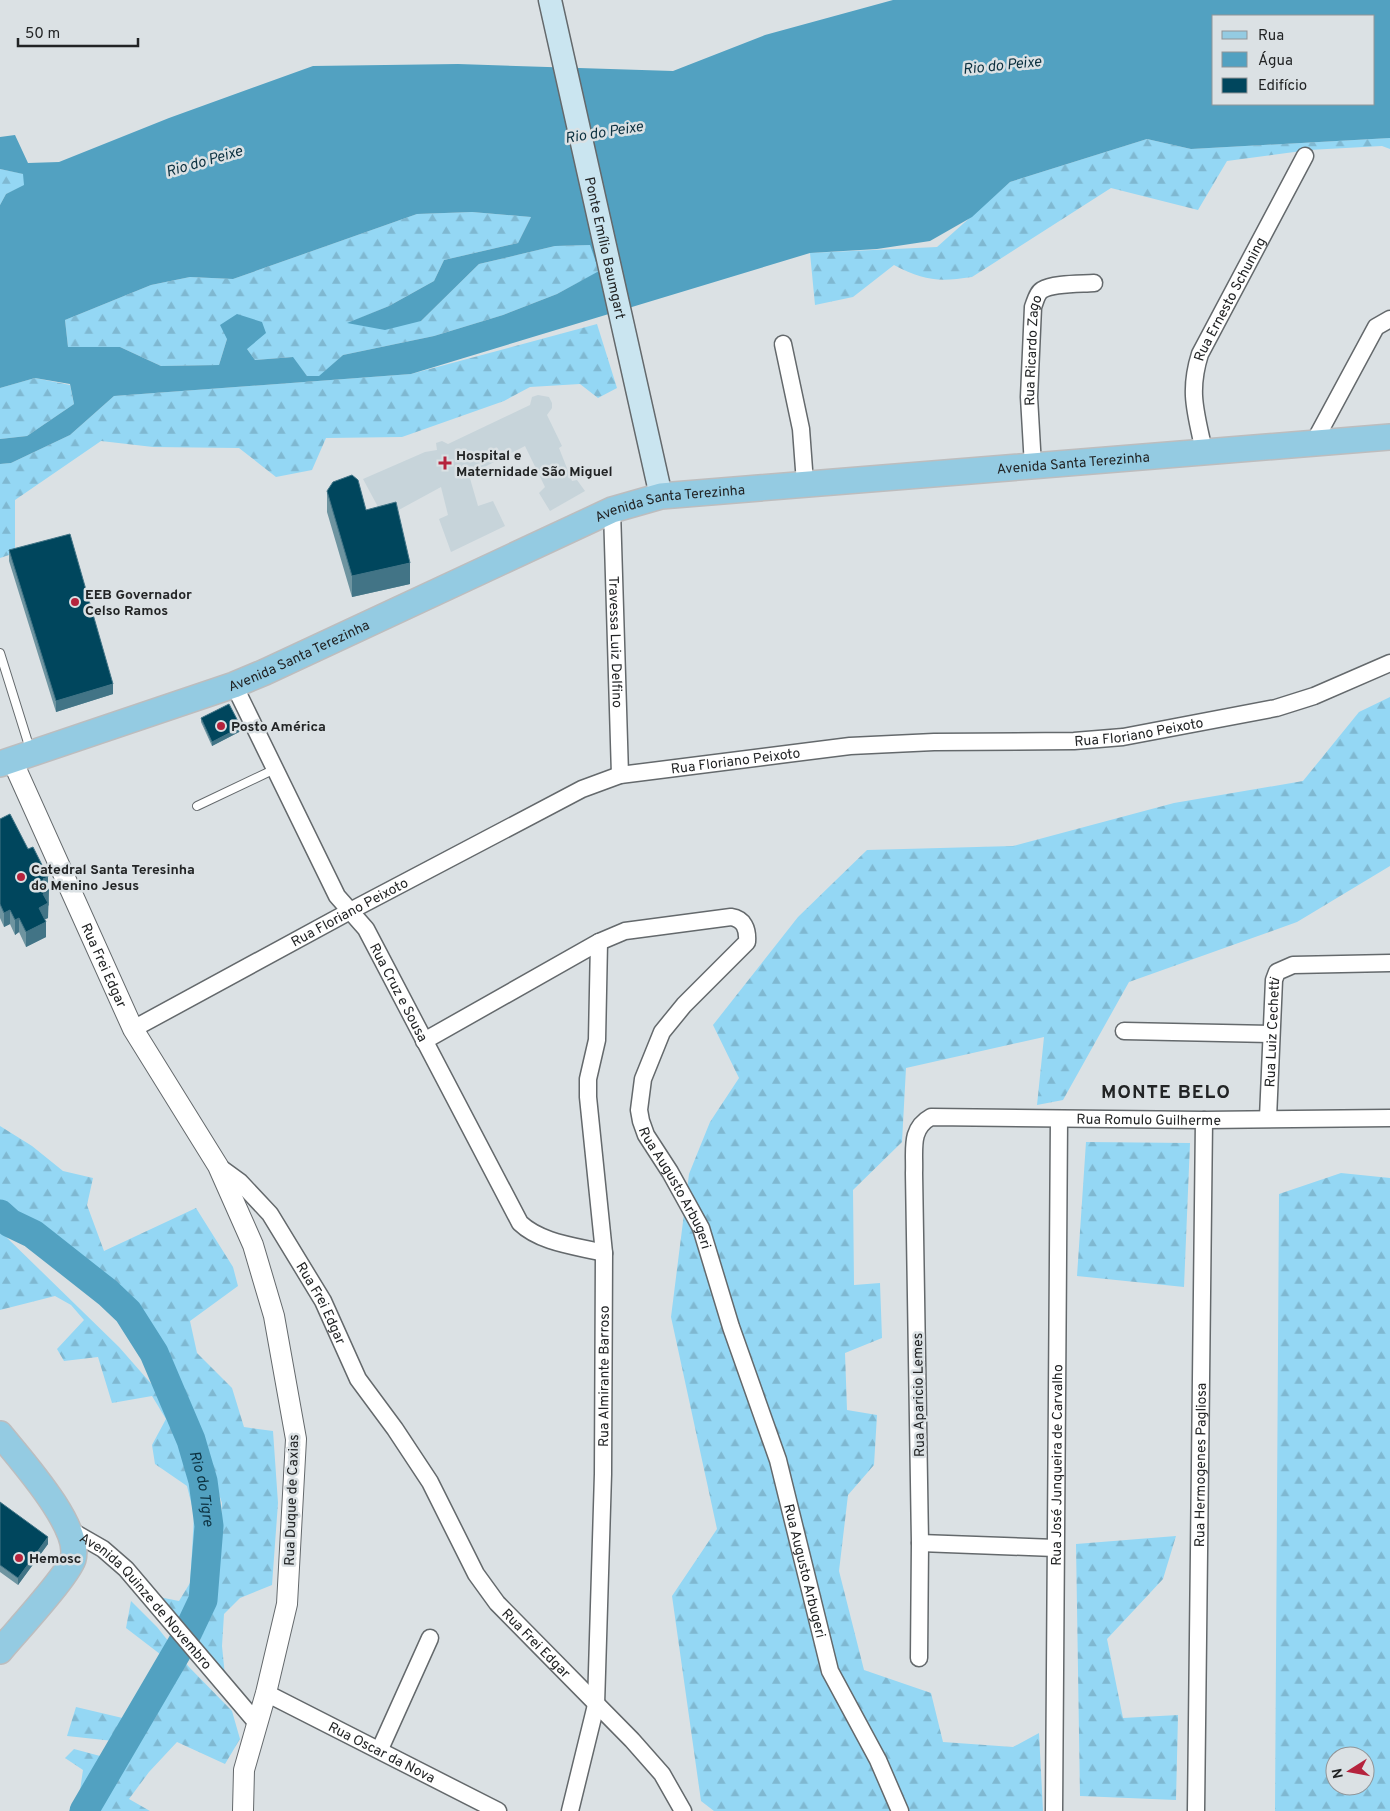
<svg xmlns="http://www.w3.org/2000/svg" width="1390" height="1811" viewBox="0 0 1390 1811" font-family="Overpass,sans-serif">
<defs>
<pattern id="forest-firs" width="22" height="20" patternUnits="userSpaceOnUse" patternTransform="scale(1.25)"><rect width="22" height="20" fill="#94d7f4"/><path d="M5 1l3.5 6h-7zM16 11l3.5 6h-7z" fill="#7fb8d1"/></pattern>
</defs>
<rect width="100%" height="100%" fill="#dbe1e4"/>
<path fill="#c7d4da" d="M538 395 549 397 552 403V408L547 415 562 446 559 448 572 481 577 480 585 491 550 511 539 493 545 487 525 446 469 475 478 506 493 501 505 526 451 552 439 519 448 515 441 487 384 518 363 479 425 452 437 450 436 443 442 441 448 444 530 405 532 397Z"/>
<path fill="url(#forest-firs)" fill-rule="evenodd" d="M1390 138V149L1382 146 1309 150 1227 161 1198 210 1111 188 972 277C939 282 924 281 894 265L853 297 815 305 810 253 937 247 1010 182 1147 139 1191 149Z
M0 169 24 174V186L6 194 0 205Z
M472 212 531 217 518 243 444 260 434 281 389 306 348 323 421 321 479 264 555 246 590 245 600 271 557 294 503 315 434 336 343 355 320 376H307L292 357 255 360 247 349 227 339 219 365 161 366 120 347H68L65 320 151 285 190 277 233 279 417 214Z
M597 324 617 388 598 398 580 384 530 387 504 401 402 437 326 438 312 470 276 477 239 448 153 447 101 441 15 500V553L0 558V464L11 463 70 435 114 396 411 374Z
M35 378 70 385 74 404 27 436 0 439V388Z
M1390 697V866L1297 922 1129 982 1063 1100 1037 1105 1044 1037 906 1068 902 1142 853 1190 854 1285 880 1283 882 1338 845 1353 847 1410 877 1415 874 1465 848 1495 839 1571 864 1670 931 1693 943 1742 1013 1747 1039 1733 1043 1811H714L701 1801 672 1596 717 1529 671 1317 689 1174 710 1122 739 1078 713 1025 798 917 867 850 1013 846 1174 803 1303 781 1359 712Z
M0 1126 32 1146 63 1171 93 1178 87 1205 104 1251 196 1208 233 1267 238 1286 190 1321 197 1353 232 1388 244 1427 273 1431 278 1503 272 1585 240 1598 224 1614 222 1646 225 1676 199 1645 218 1567 222 1503 199 1436 135 1313 105 1284 0 1203Z
M1086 1142 1190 1143 1184 1287 1077 1276Z
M1341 1173 1390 1178V1811H1275L1279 1194ZM1335 1756H1365V1786H1335Z
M0 1231 119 1347 169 1404 186 1445 199 1497 202 1573 187 1629 159 1597 179 1601 190 1583 192 1551 194 1514 187 1486 155 1464 152 1445 166 1419 152 1396 112 1403 98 1357 64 1361 57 1349 84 1320 71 1305 55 1296 0 1310Z
M1176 1536 1163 1579 1107 1639 1123 1718 1178 1715 1176 1800 1080 1796 1076 1544Z
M131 1601 157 1627 189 1667 232 1711 240 1739 225 1764 177 1742 149 1772 129 1799 150 1811H69L79 1797 83 1770 65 1758 74 1749 115 1760 123 1742 67 1736 76 1707 131 1720 173 1664 126 1628Z"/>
<path fill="#52a1c1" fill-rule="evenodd" d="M893 0H1390V138L1191 149 1147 139 1010 182 972 217 930 241 877 249 810 253 411 374 114 396 70 435 11 463 0 464V439L27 436 74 404 70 384 35 378 0 388V205L6 194 24 185 23 174 0 169V137L15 135 28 163 59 162 169 118 313 66 458 64 673 71 765 35ZM1214 16H1374V104H1214ZM472 212 531 217 518 243 444 260 434 281 389 306 347 323 385 330 421 321 479 264 555 246 590 245 599 271 557 294 503 315 434 336 343 355 319 376H307L293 357 255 360 247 349 266 333 262 322 237 314 220 325 227 339 219 365 161 366 120 347H68L65 320 151 285 190 277 233 279 417 214Z"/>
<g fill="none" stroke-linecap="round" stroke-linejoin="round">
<path stroke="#52a1c1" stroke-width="29" id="s1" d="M0 1214 10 1223 33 1234 108 1293 128 1312 154 1353 191 1440 203 1481 209 1526 203 1600 184 1640 84 1811"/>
<defs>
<path id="service" d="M0 653 30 749
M197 806 275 769"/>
<g id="minor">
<path d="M783 344 801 429 805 483"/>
<path d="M1314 442 1376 327 1390 319"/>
<path id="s2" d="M1204 451C1196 413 1188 392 1200 354L1305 156"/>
<path id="s3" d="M1033 466 1029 397 1033 307C1035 302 1037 293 1042 290 1053 283 1081 284 1094 283"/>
<path id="s4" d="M612 510 620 775"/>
<path id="s5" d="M234 685 337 896 366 929 520 1223C541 1243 576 1246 604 1253"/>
<path id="s6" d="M133 1029 352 910 582 789 620 775 850 746 934 742 1074 741 1123 737 1276 708 1314 696 1390 663"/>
<path d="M1124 1031 1271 1034"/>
<path id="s7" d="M424 1041 599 942 625 931 731 917C744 919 748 929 747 942L684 1005 662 1032 643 1079 639 1110 641 1121 646 1135 670 1172 701 1228 731 1327 778 1460 830 1671 878 1760 900 1811"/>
<path id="s8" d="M1268 1118 1274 980 1277 972 1293 965 1390 963"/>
<path id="s9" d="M218 1166 240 1182 270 1214 323 1301 358 1379 395 1429 430 1482 476 1574 497 1603 632 1740 662 1774 683 1811"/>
<path id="s10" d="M70 1530 103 1549 126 1569 256 1722"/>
<path d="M920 1543 1055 1548"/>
<path id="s11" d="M919 1658 920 1543 914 1173C915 1150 909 1129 931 1117L1204 1120 1390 1118"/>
<path id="s12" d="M266 1693 498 1811"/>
<path d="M380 1749 430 1638"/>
<path id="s13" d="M570 1811 596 1705 603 1474 604 1253 588 1097V1079L597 1040 599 942"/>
<path id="s14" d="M1054 1811 1059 1119"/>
<path id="s15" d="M1196 1811 1204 1120"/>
</g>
<g id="tertiary">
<path id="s16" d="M12 760 133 1029 218 1166 253 1245 274 1316 296 1439 287 1604 266 1693 244 1770 243 1811"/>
</g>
<g id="secondary">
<path id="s17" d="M550 0 661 496"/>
</g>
<g id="primary">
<path id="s18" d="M0 764 234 685 265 672 612 510 661 496 1390 437"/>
<path d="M0 1434C20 1459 82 1527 73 1559 67 1577 15 1633 0 1651"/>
</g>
</defs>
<use href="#service" stroke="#64696c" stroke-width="10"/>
<use href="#minor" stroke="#64696c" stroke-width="19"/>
<use href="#tertiary" stroke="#64696c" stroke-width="22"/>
<use href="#secondary" stroke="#64696c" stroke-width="25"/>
<use href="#primary" stroke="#bdbdbe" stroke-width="28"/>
<use href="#service" stroke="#fff" stroke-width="8"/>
<use href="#minor" stroke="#fff" stroke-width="16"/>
<use href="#tertiary" stroke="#fff" stroke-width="20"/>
<use href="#secondary" stroke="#cae5f0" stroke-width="22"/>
<use href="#primary" stroke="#94cbe2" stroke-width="25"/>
</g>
<path fill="#6e94a0" d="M327 491 366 510 410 584 352 597 327 512Z
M9 550 113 694 56 712 9 561Z
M201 718 241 731 212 746 201 722Z
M0 819 48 889 49 905 48 906V918L45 919 46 937 26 947 19 932 15 935 10 924 4 927 0 918Z
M0 1502 48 1544 18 1585 0 1572Z"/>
<path fill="#427486" d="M410 563V584L352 597V576Z
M113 684V694L56 712V701Z
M241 727V731L212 746V742Z
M48 877V891L43 879Z
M49 891 48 918 39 922V908L43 894Z
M10 910V924L4 927V913Z
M19 918V932L15 935V920Z
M46 922V937L26 947V932Z
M48 1537V1544L18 1585V1578Z"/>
<path fill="#00465d" stroke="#427486" d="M352 475 358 480 366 510 396 502 410 563 352 576 327 491 333 482Z
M70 534 113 684 56 701 9 550Z
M229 704 241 727 212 742 201 718Z
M10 814 28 849 33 847 48 877 43 879 49 891 43 894 48 903 39 908 46 922 26 932 19 918 15 920 10 910 4 913 0 904V819Z
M0 1502 48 1537 18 1578 0 1565Z"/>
<g fill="#b5233d" stroke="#dbe1e4" stroke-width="2">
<path d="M442.5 455.5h5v5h5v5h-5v5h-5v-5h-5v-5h5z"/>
<circle cx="75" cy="602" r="5"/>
<circle cx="221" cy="726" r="5"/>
<circle cx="21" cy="877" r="5"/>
<circle cx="19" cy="1558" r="5"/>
</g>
<g text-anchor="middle" stroke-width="5" stroke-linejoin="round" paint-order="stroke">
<g font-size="14" fill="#222425" stroke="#dbe1e4">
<text dy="5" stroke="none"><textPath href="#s17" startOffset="254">Ponte Emílio Baumgart</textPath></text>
<text dy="5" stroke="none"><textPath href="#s2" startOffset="161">Rua Ernesto Schuning</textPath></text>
<text dy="5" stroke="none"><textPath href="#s3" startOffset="116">Rua Ricardo Zago</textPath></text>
<text dy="5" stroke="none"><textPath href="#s18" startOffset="1128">Avenida Santa Terezinha</textPath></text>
<text dy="5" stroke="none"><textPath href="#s18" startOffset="722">Avenida Santa Terezinha</textPath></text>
<text dy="5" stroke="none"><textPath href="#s4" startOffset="132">Travessa Luiz Delfino</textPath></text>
<text dy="5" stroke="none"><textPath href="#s18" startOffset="318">Avenida Santa Terezinha</textPath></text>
<text dy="5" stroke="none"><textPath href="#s6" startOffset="1071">Rua Floriano Peixoto</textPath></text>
<text dy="5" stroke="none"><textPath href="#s6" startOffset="666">Rua Floriano Peixoto</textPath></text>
<text dy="5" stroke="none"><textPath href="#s6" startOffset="246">Rua Floriano Peixoto</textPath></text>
<text dy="5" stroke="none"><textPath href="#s16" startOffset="225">Rua Frei Edgar</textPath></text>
<text dy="5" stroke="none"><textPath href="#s5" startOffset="350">Rua Cruz e Sousa</textPath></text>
<text dy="5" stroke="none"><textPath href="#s8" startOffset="86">Rua Luiz Cechetti</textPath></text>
<text dy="5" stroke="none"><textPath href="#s11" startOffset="765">Rua Romulo Guilherme</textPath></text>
<text dy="5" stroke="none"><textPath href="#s7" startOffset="662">Rua Augusto Arbugeri</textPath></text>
<text dy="5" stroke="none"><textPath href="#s9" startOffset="174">Rua Frei Edgar</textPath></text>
<text dy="5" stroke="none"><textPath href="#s13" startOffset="438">Rua Almirante Barroso</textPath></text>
<text transform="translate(918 1395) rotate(-91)" y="5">Rua Aparicio Lemes</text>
<text dy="5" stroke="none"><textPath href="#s14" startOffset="346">Rua José Junqueira de Carvalho</textPath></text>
<text dy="5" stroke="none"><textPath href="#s15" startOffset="346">Rua Hermogenes Pagliosa</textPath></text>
<text transform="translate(291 1500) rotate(-88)" y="5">Rua Duque de Caxias</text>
<text dy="5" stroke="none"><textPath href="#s7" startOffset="1068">Rua Augusto Arbugeri</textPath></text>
<text dy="5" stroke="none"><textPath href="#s10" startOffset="105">Avenida Quinze de Novembro</textPath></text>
<text dy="5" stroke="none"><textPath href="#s9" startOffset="579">Rua Frei Edgar</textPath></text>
<text dy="5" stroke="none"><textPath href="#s12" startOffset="130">Rua Oscar da Nova</textPath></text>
</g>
<g font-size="14" font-weight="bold" fill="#222425" stroke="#dbe1e4" text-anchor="start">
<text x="456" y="460">Hospital e<tspan x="456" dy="16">Maternidade São Miguel</tspan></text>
<text x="85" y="599">EEB Governador<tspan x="85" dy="16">Celso Ramos</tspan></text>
<text x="231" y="731">Posto América</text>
<text x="31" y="874">Catedral Santa Teresinha<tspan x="31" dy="16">do Menino Jesus</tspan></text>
<text x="29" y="1563">Hemosc</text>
</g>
<g font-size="15" font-style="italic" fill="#0c3140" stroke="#dbe1e4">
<text transform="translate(1002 65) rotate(-6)" y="5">Rio do Peixe</text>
<text transform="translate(604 132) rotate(-9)" y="5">Rio do Peixe</text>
<text transform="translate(204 161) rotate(-16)" y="5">Rio do Peixe</text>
<text dy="5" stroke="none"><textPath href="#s1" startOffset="355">Rio do Tigre</textPath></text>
</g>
<g font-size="19" font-weight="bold" letter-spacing="1" fill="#222425" stroke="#dbe1e4">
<text x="1166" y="1098">MONTE BELO</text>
</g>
</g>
<rect x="1212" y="15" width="162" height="90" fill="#dbe1e4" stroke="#919598"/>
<rect x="1222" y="31" width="25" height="8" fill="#94cbe2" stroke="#919598"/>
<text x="1258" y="40" font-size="15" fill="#222425">Rua</text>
<rect x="1222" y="52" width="25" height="15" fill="#52a1c1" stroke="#919598"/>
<text x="1258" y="65" font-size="15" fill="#222425">Água</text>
<rect x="1222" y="78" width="25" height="15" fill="#00465d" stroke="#919598"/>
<text x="1258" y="90" font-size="15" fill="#222425">Edifício</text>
<g transform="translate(1350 1771) rotate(259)"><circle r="24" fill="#dbe1e4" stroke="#919598"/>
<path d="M0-4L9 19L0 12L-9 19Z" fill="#b5233d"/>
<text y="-8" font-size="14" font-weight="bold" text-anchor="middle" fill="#222425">N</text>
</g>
<path d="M18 38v8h120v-8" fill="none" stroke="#222425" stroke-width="2.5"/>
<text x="25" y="38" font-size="15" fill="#222425" stroke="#dbe1e4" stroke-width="4" paint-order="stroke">50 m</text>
</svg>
